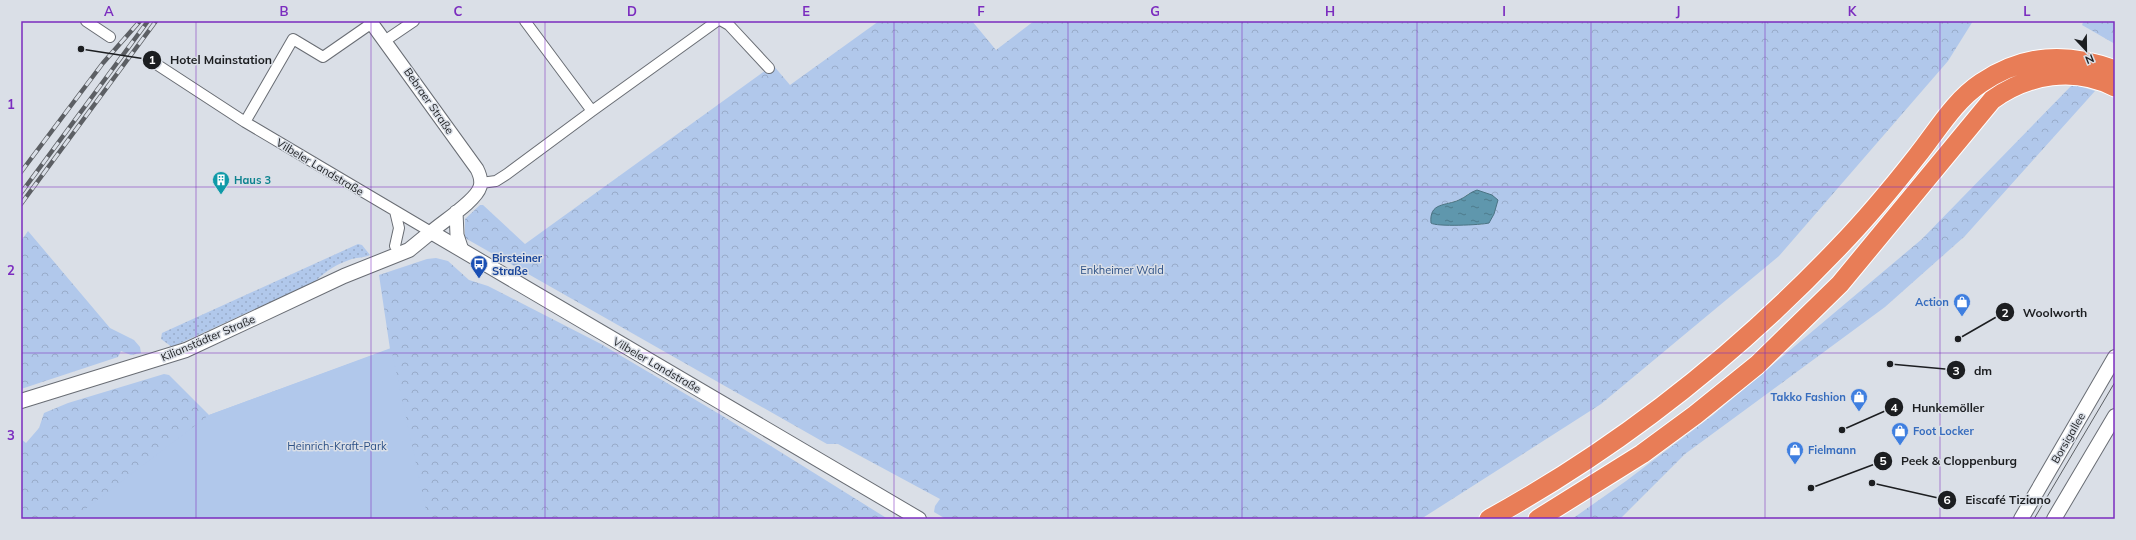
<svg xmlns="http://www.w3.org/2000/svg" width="2136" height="540" viewBox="0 0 2136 540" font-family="Mulish,sans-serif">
<defs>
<pattern id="grass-dots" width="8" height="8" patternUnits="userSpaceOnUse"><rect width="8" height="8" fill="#b1c8eb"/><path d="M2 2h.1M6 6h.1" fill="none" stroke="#98abc9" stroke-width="1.8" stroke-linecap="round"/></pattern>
<pattern id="forest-crowns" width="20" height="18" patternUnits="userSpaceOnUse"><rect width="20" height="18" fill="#b1c8eb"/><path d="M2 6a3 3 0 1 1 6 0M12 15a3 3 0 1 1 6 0" fill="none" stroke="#98abc9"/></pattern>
<pattern id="water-ripples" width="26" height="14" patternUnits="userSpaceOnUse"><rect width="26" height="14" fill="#5f97ad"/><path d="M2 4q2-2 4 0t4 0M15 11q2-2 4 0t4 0" fill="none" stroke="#4e7b8c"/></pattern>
</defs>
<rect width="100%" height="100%" fill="#dadfe7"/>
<path fill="url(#grass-dots)" d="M358 244 362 245 370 255C364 258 358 257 352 259 339 263 325 271 316 281L172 347 161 339 162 333Z"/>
<path fill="url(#forest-crowns)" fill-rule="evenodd" d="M879 21H972L996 50 1034 21H1973L1948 61 1779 256 1601 404 1421 519H946L934 512 935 506 940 499 838 444H827L465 238V219L480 205H483L525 244 773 65 790 85ZM1469 193 1494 214 1481 225 1450 224 1441 205 1461 199Z
M2084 21H2115V44L2082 25Z
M2073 84 2095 91 1965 236 1885 307 1685 454 1620 519H1572L1626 481 1713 415 1922 239Z
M28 231 110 328 134 340 140 347 141 353 131 355 121 351 118 357 21 389V241Z
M436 258 448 261 469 280 488 286 601 344 721 415 888 519H21V439L26 443 39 428 44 413 68 403 164 374 169 375 209 415 390 349 379 275 427 259Z"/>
<path fill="#b1c8eb" d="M391 348 428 519H72L209 415Z"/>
<path fill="url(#water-ripples)" stroke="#4b7383" d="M1477 190 1492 195 1498 200 1494 214 1489 223C1481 225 1436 227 1431 223 1429 202 1446 206 1459 200 1466 197 1470 192 1477 190Z"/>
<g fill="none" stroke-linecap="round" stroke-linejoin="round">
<defs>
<path id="minor" d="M86 21 110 37
M525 21 592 111
M722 21 729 25 769 68
M386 40 414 21
M153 62 245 122 431 232
M245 122 293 39 323 57 372 23
M481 183 496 181 507 174 592 111 717 21
M395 211 399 228 395 246"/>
<path id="tertiary" d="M370 21 477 169C480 175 482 181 480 187 476 201 442 222 431 232
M456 212 457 235 462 250"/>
<path id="secondary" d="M431 232 919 519
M21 401 186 350 344 276 409 250 431 232
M2021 519 2115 357
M2054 519 2115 416"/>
<path id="motorway" d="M1489 519C1620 447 1735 356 1838 248 1866 219 1892 188 1917 156 1937 131 1954 101 1981 83 2024 54 2067 52 2115 70
M1538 519 1642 454 1695 415 1757 365 1840 284 1992 100C2028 74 2074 66 2115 87"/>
</defs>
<use href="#minor" stroke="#696d74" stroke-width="12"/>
<use href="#tertiary" stroke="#696d74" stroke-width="15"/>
<use href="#secondary" stroke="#696d74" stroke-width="16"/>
<use href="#motorway" stroke="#fff" stroke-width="21"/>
<use href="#minor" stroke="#fff" stroke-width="10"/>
<use href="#tertiary" stroke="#fff" stroke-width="13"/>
<use href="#secondary" stroke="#fff" stroke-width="14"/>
<use href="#motorway" stroke="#e87d57" stroke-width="19"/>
<path stroke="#5c5f64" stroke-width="1" d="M2034 519 2115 382"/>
<defs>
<path id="rail" d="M21 172 103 63 140 21
M21 193 148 21
M21 204 156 21"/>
</defs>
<use href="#rail" stroke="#5c5f64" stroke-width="4.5"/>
<use href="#rail" stroke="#dadfe7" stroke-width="3" stroke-dasharray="9" stroke-linecap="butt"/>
</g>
<path fill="none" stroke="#7b2cbf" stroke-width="1" stroke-opacity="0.55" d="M196 21V519M371 21V519M545 21V519M719 21V519M894 21V519M1068 21V519M1242 21V519M1417 21V519M1591 21V519M1765 21V519M1940 21V519M21 187H2115M21 353H2115"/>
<defs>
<symbol id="building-pin" viewBox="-11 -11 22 30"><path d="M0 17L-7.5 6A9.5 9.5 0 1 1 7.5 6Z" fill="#0f9aa8" stroke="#dadfe7"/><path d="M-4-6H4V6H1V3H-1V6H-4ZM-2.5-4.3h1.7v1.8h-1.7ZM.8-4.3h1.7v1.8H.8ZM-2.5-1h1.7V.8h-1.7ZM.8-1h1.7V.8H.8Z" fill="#fff"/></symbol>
<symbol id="bus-pin" viewBox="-11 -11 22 30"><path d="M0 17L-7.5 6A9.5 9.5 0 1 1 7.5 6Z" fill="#1a4fb4" stroke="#dadfe7"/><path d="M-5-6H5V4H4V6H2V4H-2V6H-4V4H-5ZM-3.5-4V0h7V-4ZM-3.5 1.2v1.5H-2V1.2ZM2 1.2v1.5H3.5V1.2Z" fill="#fff"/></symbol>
<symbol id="shop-pin" viewBox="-11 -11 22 30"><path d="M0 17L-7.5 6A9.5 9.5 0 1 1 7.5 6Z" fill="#3f7fe0" stroke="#dadfe7"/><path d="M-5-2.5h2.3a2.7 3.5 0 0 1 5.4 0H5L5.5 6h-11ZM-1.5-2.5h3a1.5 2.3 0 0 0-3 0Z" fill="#fff"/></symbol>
</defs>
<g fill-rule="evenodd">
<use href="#building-pin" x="211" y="170" width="20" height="27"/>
<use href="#bus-pin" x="469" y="254" width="20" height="27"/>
<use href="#shop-pin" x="1952" y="292" width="20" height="27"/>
<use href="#shop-pin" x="1849" y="387" width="20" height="27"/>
<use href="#shop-pin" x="1890" y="421" width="20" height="27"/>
<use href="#shop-pin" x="1785" y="440" width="20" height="27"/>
</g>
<g text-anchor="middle" stroke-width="3" stroke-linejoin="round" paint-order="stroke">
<g font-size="11" fill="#1c1e21" stroke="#dadfe7">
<text transform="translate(429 101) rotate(55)" y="4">Bebraer Straße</text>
<text transform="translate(320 167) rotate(31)" y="4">Vilbeler Landstraße</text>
<text transform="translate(208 338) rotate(-23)" y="4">Kilianstädter Straße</text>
<text transform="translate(657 365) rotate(30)" y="4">Vilbeler Landstraße</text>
<text transform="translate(2068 438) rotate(-60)" y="4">Borsigallee</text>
</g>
<g font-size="11" font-weight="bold" fill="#0d838f" stroke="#dadfe7" text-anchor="start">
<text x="234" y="184">Haus 3</text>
</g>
<g font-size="11" font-weight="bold" fill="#164399" stroke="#dadfe7" text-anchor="start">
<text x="492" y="262">Birsteiner<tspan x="492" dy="13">Straße</tspan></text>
</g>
<g font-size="11" fill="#2d5186" stroke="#dadfe7">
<text x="1122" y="274">Enkheimer Wald</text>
<text x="337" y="450">Heinrich-Kraft-Park</text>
</g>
<g font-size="11" font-weight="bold" fill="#366cbe" stroke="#dadfe7" text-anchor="end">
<text x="1949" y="306">Action</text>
<text x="1846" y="401">Takko Fashion</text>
<text x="1913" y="435" text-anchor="start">Foot Locker</text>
<text x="1808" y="454" text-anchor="start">Fielmann</text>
</g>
</g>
<path fill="none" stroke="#1c1e21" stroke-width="1.5" d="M81 49L152 60M1958 339L2005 312M1890 364L1956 370M1842 430L1894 407M1811 488L1883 461M1872 483L1947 500"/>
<g fill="#1c1e21" stroke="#dadfe7" stroke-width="1.5">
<circle cx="81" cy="49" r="4"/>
<circle cx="1958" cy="339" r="4"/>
<circle cx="1890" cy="364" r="4"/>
<circle cx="1842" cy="430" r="4"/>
<circle cx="1811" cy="488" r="4"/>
<circle cx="1872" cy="483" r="4"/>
<circle cx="152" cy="60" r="10"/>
<circle cx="2005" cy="312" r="10"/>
<circle cx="1956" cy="370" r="10"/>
<circle cx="1894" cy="407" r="10"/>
<circle cx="1883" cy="461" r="10"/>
<circle cx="1947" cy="500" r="10"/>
</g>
<g font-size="12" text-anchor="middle" font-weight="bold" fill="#fff">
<text x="152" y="64">1</text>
<text x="2005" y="317">2</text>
<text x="1956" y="375">3</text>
<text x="1894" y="412">4</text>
<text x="1883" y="465">5</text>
<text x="1947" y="504">6</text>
</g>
<g font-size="12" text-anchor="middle" font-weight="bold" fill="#1c1e21" stroke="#dadfe7" stroke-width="3" stroke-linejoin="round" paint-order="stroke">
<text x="221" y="64">Hotel Mainstation</text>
<text x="2055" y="317">Woolworth</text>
<text x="1983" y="375">dm</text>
<text x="1948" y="412">Hunkemöller</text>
<text x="1959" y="465">Peek &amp; Cloppenburg</text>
<text x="2008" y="504">Eiscafé Tiziano</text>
</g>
<rect width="2136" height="540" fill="none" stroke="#dadfe7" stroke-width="44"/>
<g transform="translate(2086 50) rotate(158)" stroke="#dadfe7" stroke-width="3" paint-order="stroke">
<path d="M0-3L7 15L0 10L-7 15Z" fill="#1c1e21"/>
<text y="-6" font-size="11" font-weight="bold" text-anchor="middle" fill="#1c1e21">N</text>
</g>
<rect x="22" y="22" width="2092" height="496" fill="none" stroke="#7b2cbf" stroke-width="1.5"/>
<g font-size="13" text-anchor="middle" font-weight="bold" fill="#7b2cbf">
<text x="109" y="16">A</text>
<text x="284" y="16">B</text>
<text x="458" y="16">C</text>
<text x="632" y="16">D</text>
<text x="806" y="16">E</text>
<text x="981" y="16">F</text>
<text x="1155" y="16">G</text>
<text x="1330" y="16">H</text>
<text x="1504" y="16">I</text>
<text x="1678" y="16">J</text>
<text x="1852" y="16">K</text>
<text x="2027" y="16">L</text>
<text x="11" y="109">1</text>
<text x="11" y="275">2</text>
<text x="11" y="440">3</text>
</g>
</svg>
